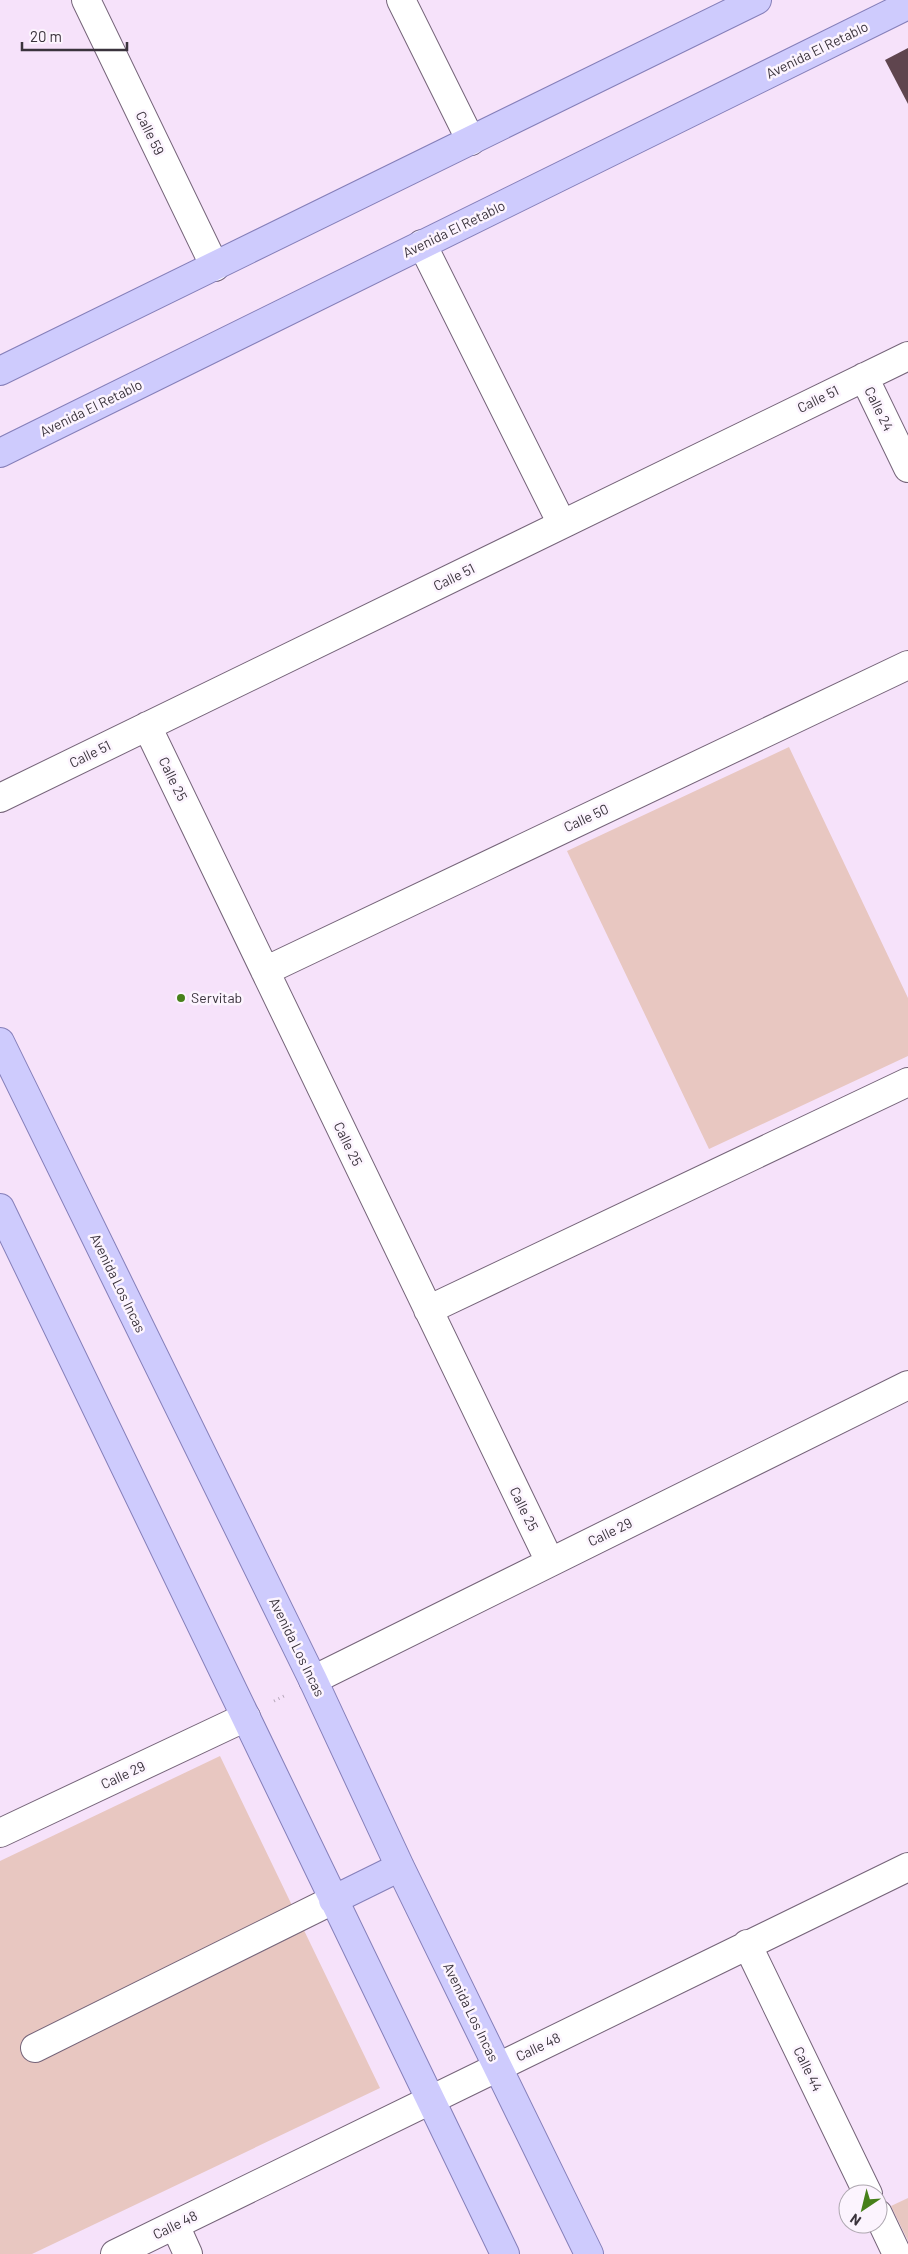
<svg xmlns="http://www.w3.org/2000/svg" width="908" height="2254" viewBox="0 0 908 2254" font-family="Barlow,sans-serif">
<rect width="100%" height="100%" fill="#f6e2fa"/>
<path fill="#e8c7c1" d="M789 747 908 998V1056L709 1149 567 851Z
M220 1756 380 2088 32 2254H0V1861Z
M908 2198V2241L891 2206Z"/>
<path fill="#5f454e" d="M908 48V104L885 60Z"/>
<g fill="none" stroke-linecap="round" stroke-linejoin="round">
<defs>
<path id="minor" d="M86 0 215 267
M401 0 471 141
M422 244 562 524
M864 377 908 468
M147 726 550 1562
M0 798 908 356
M265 971 908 665
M428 1310 908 1082
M313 1680 908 1385
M0 1833 246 1717
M747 1944 868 2194
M35 2048 333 1900
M878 2214 897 2254
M175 2225 188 2254
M115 2254 908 1867"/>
<path id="major" d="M0 371 757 0
M0 453 908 5
M0 1042 313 1680 400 1867 589 2254
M0 1208 505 2254
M333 1900 400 1867"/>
</defs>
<use href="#minor" stroke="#756479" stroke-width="30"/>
<use href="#major" stroke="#857fb9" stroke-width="30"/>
<path stroke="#b6a7b9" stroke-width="3" stroke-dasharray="1 4" stroke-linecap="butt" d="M274 1701 286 1695"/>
<use href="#minor" stroke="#fff" stroke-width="28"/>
<use href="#major" stroke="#cecbfd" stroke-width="28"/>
</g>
<circle fill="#47801a" stroke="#fcf4fe" stroke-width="2" cx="181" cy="998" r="5"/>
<g text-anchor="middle" stroke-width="5" stroke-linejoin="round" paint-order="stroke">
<g font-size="14" fill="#3a333c" stroke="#fcf4fe">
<text transform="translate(817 50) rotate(-26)" y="5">Avenida El Retablo</text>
<text transform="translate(150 133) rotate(64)" y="5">Calle 59</text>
<text transform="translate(454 229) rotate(-26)" y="5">Avenida El Retablo</text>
<text transform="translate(818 399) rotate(-26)" y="5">Calle 51</text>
<text transform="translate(91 408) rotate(-26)" y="5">Avenida El Retablo</text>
<text transform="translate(879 409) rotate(64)" y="5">Calle 24</text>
<text transform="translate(454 577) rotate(-26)" y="5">Calle 51</text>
<text transform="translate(90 754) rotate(-26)" y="5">Calle 51</text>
<text transform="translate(173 779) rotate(64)" y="5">Calle 25</text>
<text transform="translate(586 818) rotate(-25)" y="5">Calle 50</text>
<text transform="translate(348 1144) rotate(64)" y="5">Calle 25</text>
<text transform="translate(118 1283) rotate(64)" y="5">Avenida Los Incas</text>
<text transform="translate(524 1509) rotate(64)" y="5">Calle 25</text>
<text transform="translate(610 1532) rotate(-26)" y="5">Calle 29</text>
<text transform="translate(297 1647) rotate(64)" y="5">Avenida Los Incas</text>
<text transform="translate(123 1775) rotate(-25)" y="5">Calle 29</text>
<text transform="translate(471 2012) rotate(64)" y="5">Avenida Los Incas</text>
<text transform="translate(538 2047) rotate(-26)" y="5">Calle 48</text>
<text transform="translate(808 2069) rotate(64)" y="5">Calle 44</text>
<text transform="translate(175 2225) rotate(-26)" y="5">Calle 48</text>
</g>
<g font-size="14" fill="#3a333c" stroke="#fcf4fe" text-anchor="start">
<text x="191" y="1003">Servitab</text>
</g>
</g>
<g transform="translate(863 2209) rotate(215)"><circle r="24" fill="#fcf4fe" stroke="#aea7b0"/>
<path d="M0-4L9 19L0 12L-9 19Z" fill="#47801a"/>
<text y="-8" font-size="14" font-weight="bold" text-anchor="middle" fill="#3a333c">N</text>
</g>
<path d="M22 42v8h105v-8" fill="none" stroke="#3a333c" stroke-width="2.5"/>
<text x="30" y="42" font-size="15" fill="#3a333c" stroke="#fcf4fe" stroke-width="4" paint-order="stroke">20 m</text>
</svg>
